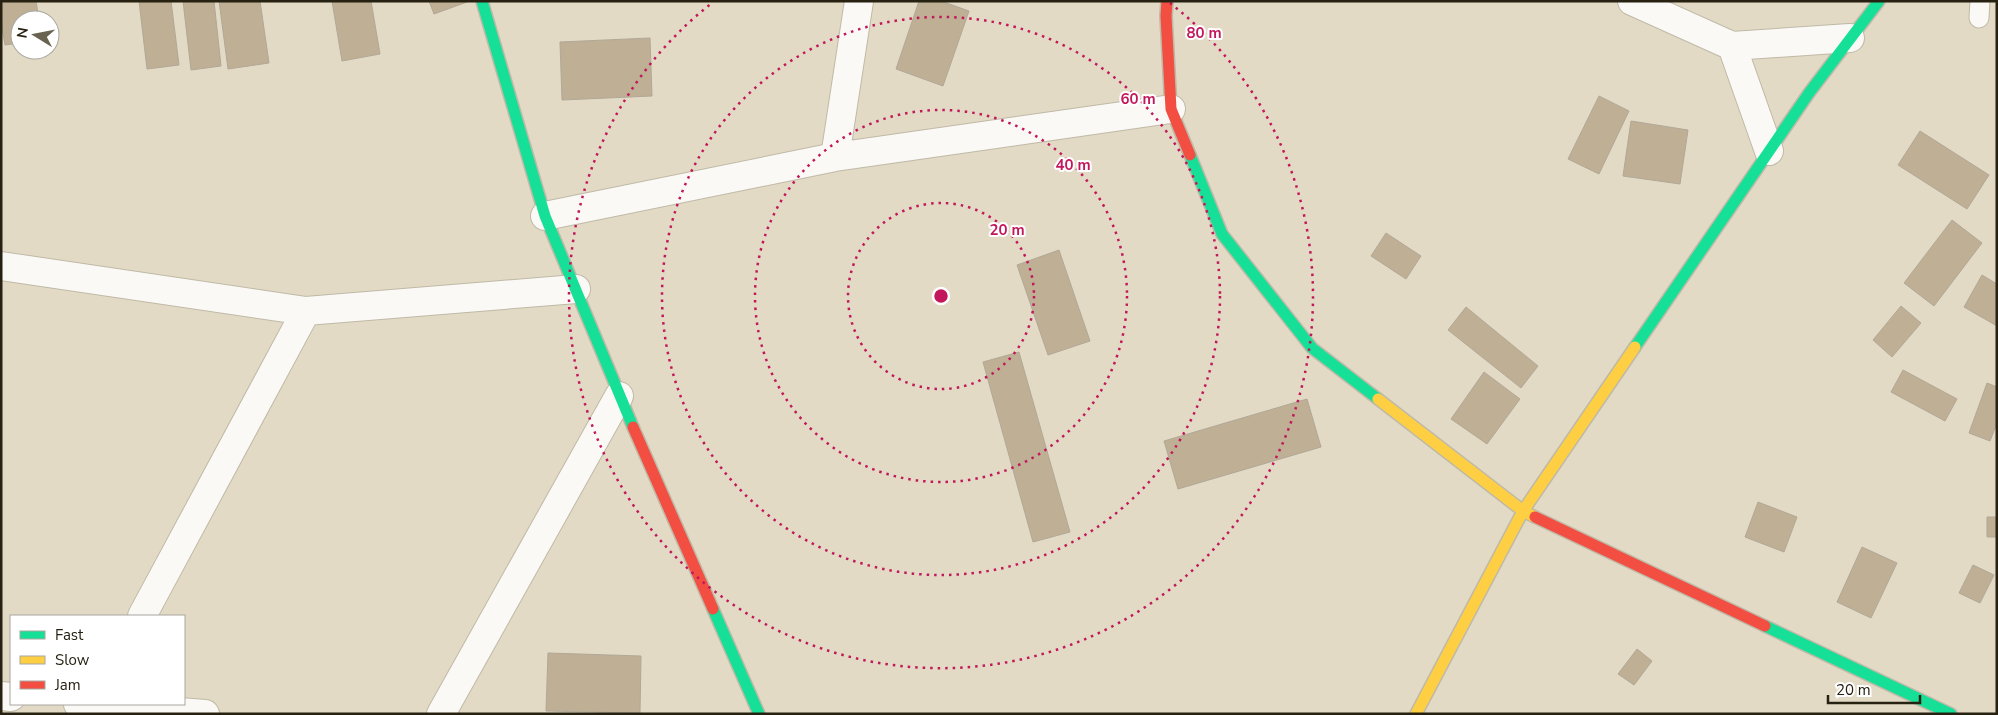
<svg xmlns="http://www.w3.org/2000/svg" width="1998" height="715" viewBox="0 0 1998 715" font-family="'Nunito Sans',sans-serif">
<rect width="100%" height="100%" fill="#e2dac4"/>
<path fill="#bfaf95" stroke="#b1a898" d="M1 1H36L39 20H20V43L5 45 1 23Z
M139 1H171L179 65 147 69Z
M183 1H214L221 66 191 70Z
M219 1H260L269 63 228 69Z
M332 1H371L380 54 342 61Z
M429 1H466L467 2 434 14Z
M919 1H941L969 11 943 86 896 69Z
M650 38 652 96 562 100 560 42Z
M1599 96 1629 111 1599 174 1568 159Z
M1631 121 1688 130 1680 184 1623 176Z
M1920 131 1989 175 1967 209 1898 165Z
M1952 220 1982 243 1934 306 1904 283Z
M1386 233 1421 256 1406 279 1371 256Z
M1059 250 1090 341 1048 355 1017 265Z
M1982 275 1997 284V326L1964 307Z
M1901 306 1921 323 1892 357 1873 340Z
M1466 307 1538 366 1521 388 1448 330Z
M1019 352 1070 532 1033 542 983 362Z
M1903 370 1957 399 1945 421 1891 392Z
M1484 372 1520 399 1487 444 1451 419Z
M1987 383 1997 387V423L1990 441 1969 433Z
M1307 399 1321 447 1178 489 1164 441Z
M1758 502 1797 517 1784 552 1745 537Z
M1987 517H1997V537H1987Z
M1862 547 1897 563 1871 618 1837 602Z
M1973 565 1994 575 1980 603 1959 593Z
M1637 649 1652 661 1634 685 1618 674Z
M548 653 641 656 640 713 546 711Z"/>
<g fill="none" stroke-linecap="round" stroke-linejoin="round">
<defs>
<path id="lane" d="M1979 18 1980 1"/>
<path id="street" d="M1632 1 1732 46 1850 38
M1732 46 1769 151
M835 157 859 1
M545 216 835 157 1171 109
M1 266 306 311 576 289
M142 616 306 311
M1 696 11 697
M78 704 205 714
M441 714 619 396"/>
<path id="fast" d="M482 1 545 216 633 427
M1190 155 1222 234 1312 348 1378 399
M1635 347 1809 93 1879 1
M713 609 759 714
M1765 626 1951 714"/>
<path id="slow" d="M1378 399 1523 511 1535 517
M1416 714 1523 511 1635 347"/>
<path id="jam" d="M1167 1 1166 16 1171 109 1190 155
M633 427 713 609
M1535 517 1765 626"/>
</defs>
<use href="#lane" stroke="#bfb9a7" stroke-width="21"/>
<use href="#street" stroke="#bfb9a7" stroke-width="30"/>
<use href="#fast" stroke="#bfb9a7" stroke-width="14"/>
<use href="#slow" stroke="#bfb9a7" stroke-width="14"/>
<use href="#jam" stroke="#bfb9a7" stroke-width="14"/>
<use href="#lane" stroke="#fbf9f6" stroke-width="19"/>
<use href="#street" stroke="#fbf9f6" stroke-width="28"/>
<use href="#fast" stroke="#16e098" stroke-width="11"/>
<use href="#slow" stroke="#ffcf43" stroke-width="11"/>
<use href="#jam" stroke="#f24e42" stroke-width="11"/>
</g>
<g fill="none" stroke="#c2185b" stroke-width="2.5" stroke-dasharray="2.5 5">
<circle cx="941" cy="296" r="93"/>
<circle cx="941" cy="296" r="186"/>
<circle cx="941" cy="296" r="279"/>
<path d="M1170 3A372 372 0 1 1 712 3"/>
</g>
<circle cx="941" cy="296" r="8" fill="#c2185b" stroke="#fff" stroke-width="2.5"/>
<g font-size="15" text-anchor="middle" font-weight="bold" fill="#c2185b" stroke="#fff" stroke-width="4" stroke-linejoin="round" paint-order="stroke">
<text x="1204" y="38">80 m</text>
<text x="1138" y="104">60 m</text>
<text x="1073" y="170">40 m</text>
<text x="1007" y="235">20 m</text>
</g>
<rect width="1998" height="715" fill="none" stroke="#262111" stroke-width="5"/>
<rect x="10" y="615" width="175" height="90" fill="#ffffff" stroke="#a8a6a0"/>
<rect x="20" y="631" width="25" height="8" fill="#16e098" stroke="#a8a6a0"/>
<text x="55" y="640" font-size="15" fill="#262111">Fast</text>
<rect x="20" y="656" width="25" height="8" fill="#ffcf43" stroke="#a8a6a0"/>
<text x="55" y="665" font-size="15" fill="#262111">Slow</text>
<rect x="20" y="681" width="25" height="8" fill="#f24e42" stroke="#a8a6a0"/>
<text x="55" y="690" font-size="15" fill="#262111">Jam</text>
<g transform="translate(35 35) rotate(280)"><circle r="24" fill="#ffffff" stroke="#a8a6a0"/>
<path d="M0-4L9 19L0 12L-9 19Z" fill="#686250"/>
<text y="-8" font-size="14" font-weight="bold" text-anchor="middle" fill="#262111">N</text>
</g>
<path d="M1828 695v8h92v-8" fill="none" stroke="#262111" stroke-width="2.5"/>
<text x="1836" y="695" font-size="15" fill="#262111" stroke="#ffffff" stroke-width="4" paint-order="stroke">20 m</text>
</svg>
